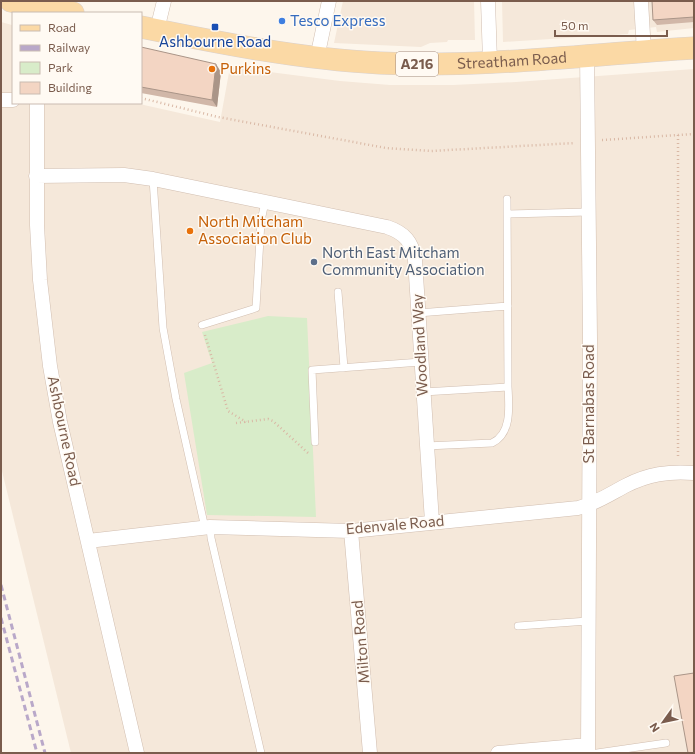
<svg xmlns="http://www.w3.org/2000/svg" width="695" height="754" viewBox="0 0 695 754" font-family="Commissioner,sans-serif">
<rect width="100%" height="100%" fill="#fdf6ec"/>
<path fill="#f5e8da" d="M343 1H474L475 40H448L447 42 430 43 421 47 334 43Z
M502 1H694V28L657 32 656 27 629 30 628 34 503 42Z
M1 22 12 25 13 33V103H135L220 122 230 67 340 81 390 85H453L516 82 694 69V753H71L1 467Z"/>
<path fill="#d8ecc9" d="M268 316 307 318 316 517 207 515 184 373 212 363 202 332Z"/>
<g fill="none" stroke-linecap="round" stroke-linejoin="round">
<defs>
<path id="service" d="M153 179 163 328 176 399 205 528
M508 214 588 212
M338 292 344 368
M418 313 508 306
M202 325 256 308 261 221 265 202
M423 392 508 387 507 199
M315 442 312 370 421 362
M426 446 492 443C512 434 509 406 508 387
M210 527 211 538 261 753
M518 626 588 621
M597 753 666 743"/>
<path id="minor" d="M488 1 490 61
M641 1 644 52
M157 30 164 1
M587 55 590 339 588 753
M317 58 329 1
M1 100H13
M37 103V225L40 280 50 366 60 422 137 753
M36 176 124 175 153 179 387 227C405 233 412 242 415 260L432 522
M351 531 370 753
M88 541 210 527 351 531 578 508C595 504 610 494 625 486 648 474 669 471 694 473
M498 753 588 745"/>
<g id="primary">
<path d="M11 1 73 13"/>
<path id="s1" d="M141 27C220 43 300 59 380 63 484 68 590 54 694 48"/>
</g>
</defs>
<use href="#service" stroke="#d1beb0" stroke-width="8"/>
<use href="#minor" stroke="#d1beb0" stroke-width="15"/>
<use href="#primary" stroke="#dad1cd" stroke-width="23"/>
<path stroke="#d9b8a5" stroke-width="2.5" stroke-dasharray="1 3" stroke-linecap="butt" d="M141 98 218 117 386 148 431 151 575 143
M678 135V459
M602 140 694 134
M205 335 228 411 246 422
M236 423 268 419 273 421 308 453"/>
<use href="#service" stroke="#fff" stroke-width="7"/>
<use href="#minor" stroke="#fff" stroke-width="14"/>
<use href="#primary" stroke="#fbd9a5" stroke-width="22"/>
<path stroke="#b9a8c9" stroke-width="3" stroke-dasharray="6 4" stroke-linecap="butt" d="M1 585 45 753
M1 618 37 753"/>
</g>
<path fill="#d1b7a8" d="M694 1V22L657 25 653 20Z
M141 47 221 72 217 107 141 93Z"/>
<path fill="#aa9588" d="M216 64 221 72 217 107 212 100Z"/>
<path fill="#f3d5c3" stroke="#aa9588" d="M652 1H694V17L653 20Z
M141 47 216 64 212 100 141 87Z
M694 673V753H688L674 676Z"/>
<circle fill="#3f7fe0" stroke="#fffaf3" stroke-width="1.5" cx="282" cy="21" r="4"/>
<rect fill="#1a4fb4" stroke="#fffaf3" stroke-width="1.5" x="211" y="23" width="8" height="8" rx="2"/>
<g fill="#e8710a" stroke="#fffaf3" stroke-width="1.5">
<circle cx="212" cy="69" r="4"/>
<circle cx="190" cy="231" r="4"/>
</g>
<circle fill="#5c6f8a" stroke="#fffaf3" stroke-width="1.5" cx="314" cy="262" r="4"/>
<g text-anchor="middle" stroke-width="3" stroke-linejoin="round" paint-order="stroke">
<rect fill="#fffaf3" stroke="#a28b7f" stroke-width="1" x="396" y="52" width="42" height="24" rx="3"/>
<g font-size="14" font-weight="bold" fill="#7a5c4d">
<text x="417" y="69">A216</text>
</g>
<g font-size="15" fill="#366cbe" stroke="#fffaf3" text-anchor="start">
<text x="290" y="26">Tesco Express</text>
</g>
<g font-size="15" fill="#164399" stroke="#fffaf3">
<text x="215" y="47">Ashbourne Road</text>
</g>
<g font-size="15" fill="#7a5c4d" stroke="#fffaf3">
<text dy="5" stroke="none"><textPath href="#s1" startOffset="374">Streatham Road</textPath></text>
<text transform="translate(420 345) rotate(-93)" y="5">Woodland Way</text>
<text transform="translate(589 404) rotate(-90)" y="5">St Barnabas Road</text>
<text transform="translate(64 431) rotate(78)" y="5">Ashbourne Road</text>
<text transform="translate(395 525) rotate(-5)" y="5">Edenvale Road</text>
<text transform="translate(361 642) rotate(-95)" y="5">Milton Road</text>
</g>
<g font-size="15" fill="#c56008" stroke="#fffaf3" text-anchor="start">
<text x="220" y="74">Purkins</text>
<text x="198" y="227">North Mitcham<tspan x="198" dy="17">Association Club</tspan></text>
</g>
<g font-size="15" fill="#4e5e75" stroke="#fffaf3" text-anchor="start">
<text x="322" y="258">North East Mitcham<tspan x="322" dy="17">Community Association</tspan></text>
</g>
</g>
<rect width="695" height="754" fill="none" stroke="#7a5c4d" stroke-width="4"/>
<rect x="12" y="12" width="130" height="92" fill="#fffaf3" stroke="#cabbb1"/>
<rect x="20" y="25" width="20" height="6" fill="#fbd9a5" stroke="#cabbb1"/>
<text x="48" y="32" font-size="12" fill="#7a5c4d">Road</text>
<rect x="20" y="45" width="20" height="6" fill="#b9a8c9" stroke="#cabbb1"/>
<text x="48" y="52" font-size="12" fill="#7a5c4d">Railway</text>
<rect x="20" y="62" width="20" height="12" fill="#d8ecc9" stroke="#cabbb1"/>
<text x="48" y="72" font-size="12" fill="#7a5c4d">Park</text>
<rect x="20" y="82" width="20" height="12" fill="#f3d5c3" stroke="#cabbb1"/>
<text x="48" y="92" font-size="12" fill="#7a5c4d">Building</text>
<g transform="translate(663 722) rotate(237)" stroke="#fffaf3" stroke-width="3" paint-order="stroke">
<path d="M0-3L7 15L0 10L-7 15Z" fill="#7a5c4d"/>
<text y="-6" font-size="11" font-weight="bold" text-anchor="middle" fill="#7a5c4d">N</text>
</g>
<path d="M555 30v6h112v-6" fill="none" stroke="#7a5c4d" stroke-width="2"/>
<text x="561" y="30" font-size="12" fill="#7a5c4d" stroke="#fffaf3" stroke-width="3" paint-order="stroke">50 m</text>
</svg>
